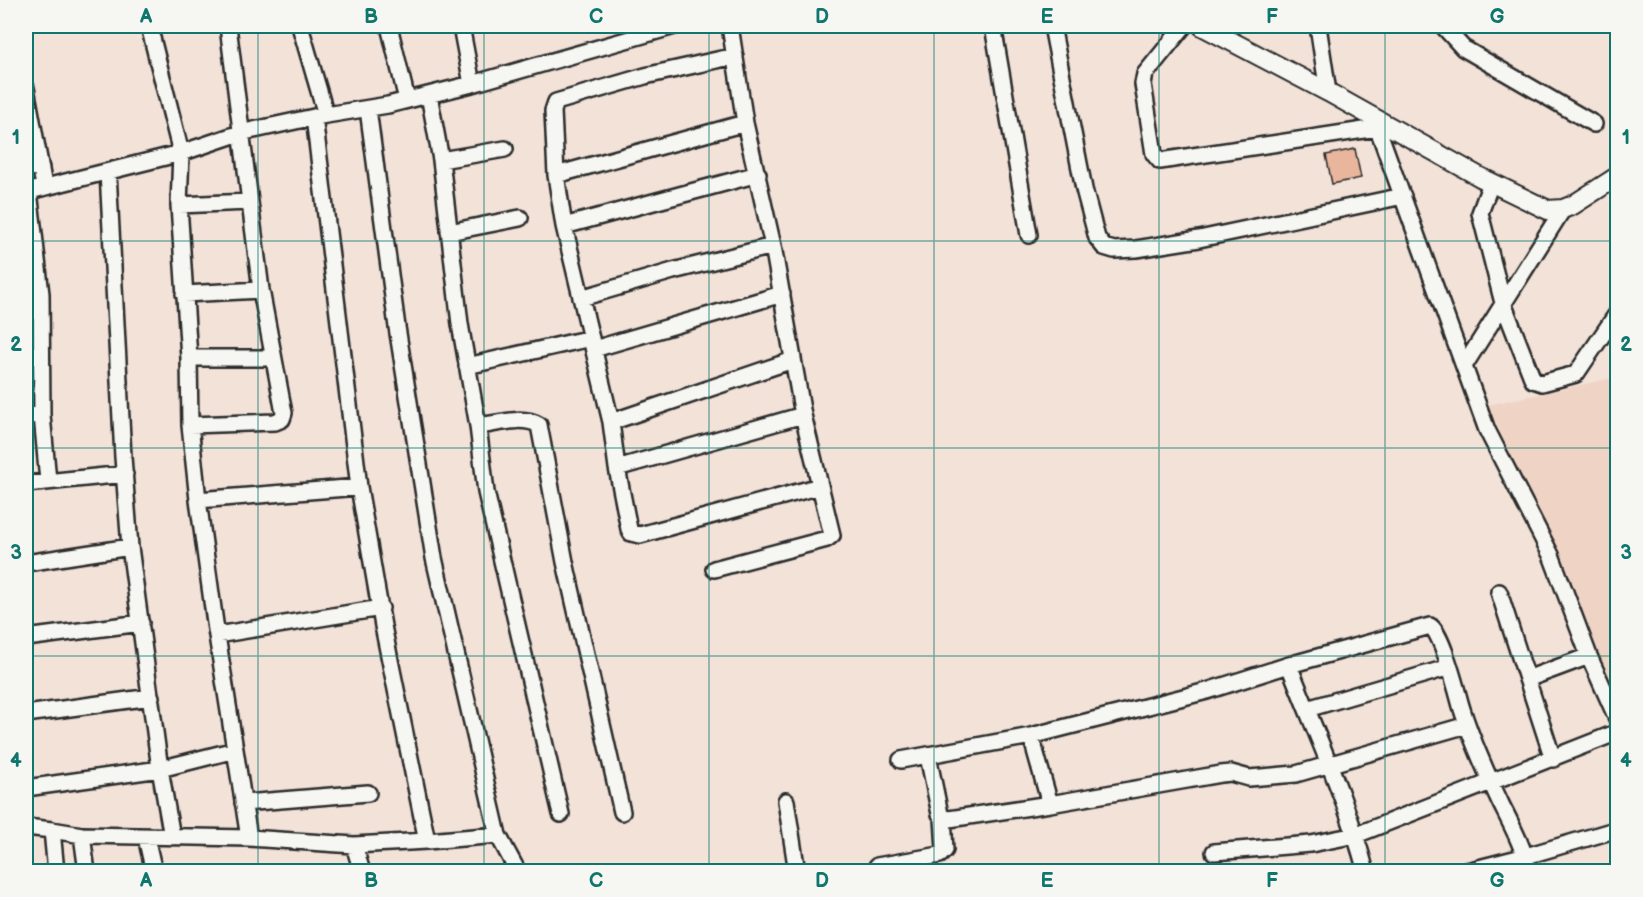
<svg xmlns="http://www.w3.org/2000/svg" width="1643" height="897" viewBox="0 0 1643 897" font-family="'Balsamiq Sans',sans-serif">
<rect width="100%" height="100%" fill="#f2e2d8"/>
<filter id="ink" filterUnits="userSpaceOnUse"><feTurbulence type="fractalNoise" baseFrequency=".0167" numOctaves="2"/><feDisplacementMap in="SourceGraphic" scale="12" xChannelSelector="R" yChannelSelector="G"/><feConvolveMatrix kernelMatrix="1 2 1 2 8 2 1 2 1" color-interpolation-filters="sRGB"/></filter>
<g filter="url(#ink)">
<path fill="#efd4c6" d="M1617 377V695L1488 405Z"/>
<path fill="#e9b59c" stroke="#2b2b2b" stroke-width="1.5" d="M1355 149 1361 178 1332 184 1326 155Z"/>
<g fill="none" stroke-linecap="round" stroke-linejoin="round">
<defs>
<path id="minor" d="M149 26 181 153 179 205 189 358 190 425 198 500 215 623 249 838
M300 26 326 115
M389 26 407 100
M461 26 472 84
M993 26 1029 235
M1052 26 1084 189 1097 238 1104 247 1114 250 1136 249 1199 239 1403 196
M1184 26 1145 74 1143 84 1154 154 1160 161 1377 128
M1318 26 1328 92
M1443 26 1463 48 1594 124
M735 56 645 76 556 102 553 111 556 175 564 226 611 422 617 468 629 529 631 533 640 535 820 486
M26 88 44 186
M429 95 441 160 460 324 478 426 486 492 561 814
M368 109 397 327 434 558 498 835 518 872
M314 117 359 487 383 626 427 841
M1374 118 1487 430 1551 555 1589 656 1618 721
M441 160 505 149
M26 167 41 168
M108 172 123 457 130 547 160 769 172 837
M556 175 745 123
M1491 183 1480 213 1503 303 1533 380 1542 383 1576 374 1618 312
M29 191 41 294 42 415 48 481
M26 192 181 153 240 133 314 117 388 105 472 84 675 26
M179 205 249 202
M564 226 758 174
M449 232 520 218
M184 294 261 290
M581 298 673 271 773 246
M594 349 782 294
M189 358H272
M467 366 591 338
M1464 366 1563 209
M26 416 42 415
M611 422 793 360
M190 425 275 422 282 419 284 413 261 290 228 26
M478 426C497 424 522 415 539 425L565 562 622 812
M617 468 803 415
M26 484 125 474
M198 500 359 487
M26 563 130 547
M714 569 827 539 832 535 803 415 773 246 745 123 730 26
M1499 592 1553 759
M217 635 381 608
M26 638 141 623
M1289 665C1316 734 1347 800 1366 872
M1527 679 1589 656
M1307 709 1450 667
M26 714 151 697
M1031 736 1050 804
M928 756 940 814 943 818 949 819 1050 804 1221 774 1231 773 1249 778 1296 774 1467 725
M901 760 1031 736 1207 691 1289 665 1430 626C1441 630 1457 691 1461 706 1471 739 1486 772 1501 804 1512 826 1524 848 1529 872
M26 788 160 769 235 750
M786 801 797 872
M243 803 368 793
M26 827 52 830 82 835 249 838 354 845 427 841 498 835
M52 830 56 872
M82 835 87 872
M146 837 154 872
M354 845 362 872
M1214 852 1311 844 1356 835 1618 732
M877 866 940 855 945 850 943 818
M1463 872 1526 856 1618 829"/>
<path id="major" d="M1202 26 1328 92 1480 177 1548 210 1563 209 1573 205 1618 176"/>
</defs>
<use href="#minor" stroke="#2b2b2b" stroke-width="20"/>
<use href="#major" stroke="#2b2b2b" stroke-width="22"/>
<use href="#minor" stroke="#f6f6f2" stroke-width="15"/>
<use href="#major" stroke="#f6f6f2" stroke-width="18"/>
</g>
</g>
<path fill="none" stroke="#0f766e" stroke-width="1.5" stroke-opacity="0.55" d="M258 26V872M484 26V872M709 26V872M934 26V872M1159 26V872M1385 26V872M26 241H1618M26 448H1618M26 656H1618"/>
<rect width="1643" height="897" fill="none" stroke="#f6f6f2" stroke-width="66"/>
<rect x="33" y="33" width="1577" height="831" fill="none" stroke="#0f766e" stroke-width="2"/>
<g font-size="20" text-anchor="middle" font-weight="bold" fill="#0f766e">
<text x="146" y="23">A</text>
<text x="371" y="23">B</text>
<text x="596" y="23">C</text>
<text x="822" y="23">D</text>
<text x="1047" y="23">E</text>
<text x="1272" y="23">F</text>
<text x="1497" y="23">G</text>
<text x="16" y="144">1</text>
<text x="1626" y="144">1</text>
<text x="16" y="351">2</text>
<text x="1626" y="351">2</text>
<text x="16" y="559">3</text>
<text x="1626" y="559">3</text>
<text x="16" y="767">4</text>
<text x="1626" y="767">4</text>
<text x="146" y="887">A</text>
<text x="371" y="887">B</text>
<text x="596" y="887">C</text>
<text x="822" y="887">D</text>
<text x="1047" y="887">E</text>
<text x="1272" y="887">F</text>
<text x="1497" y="887">G</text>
</g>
</svg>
